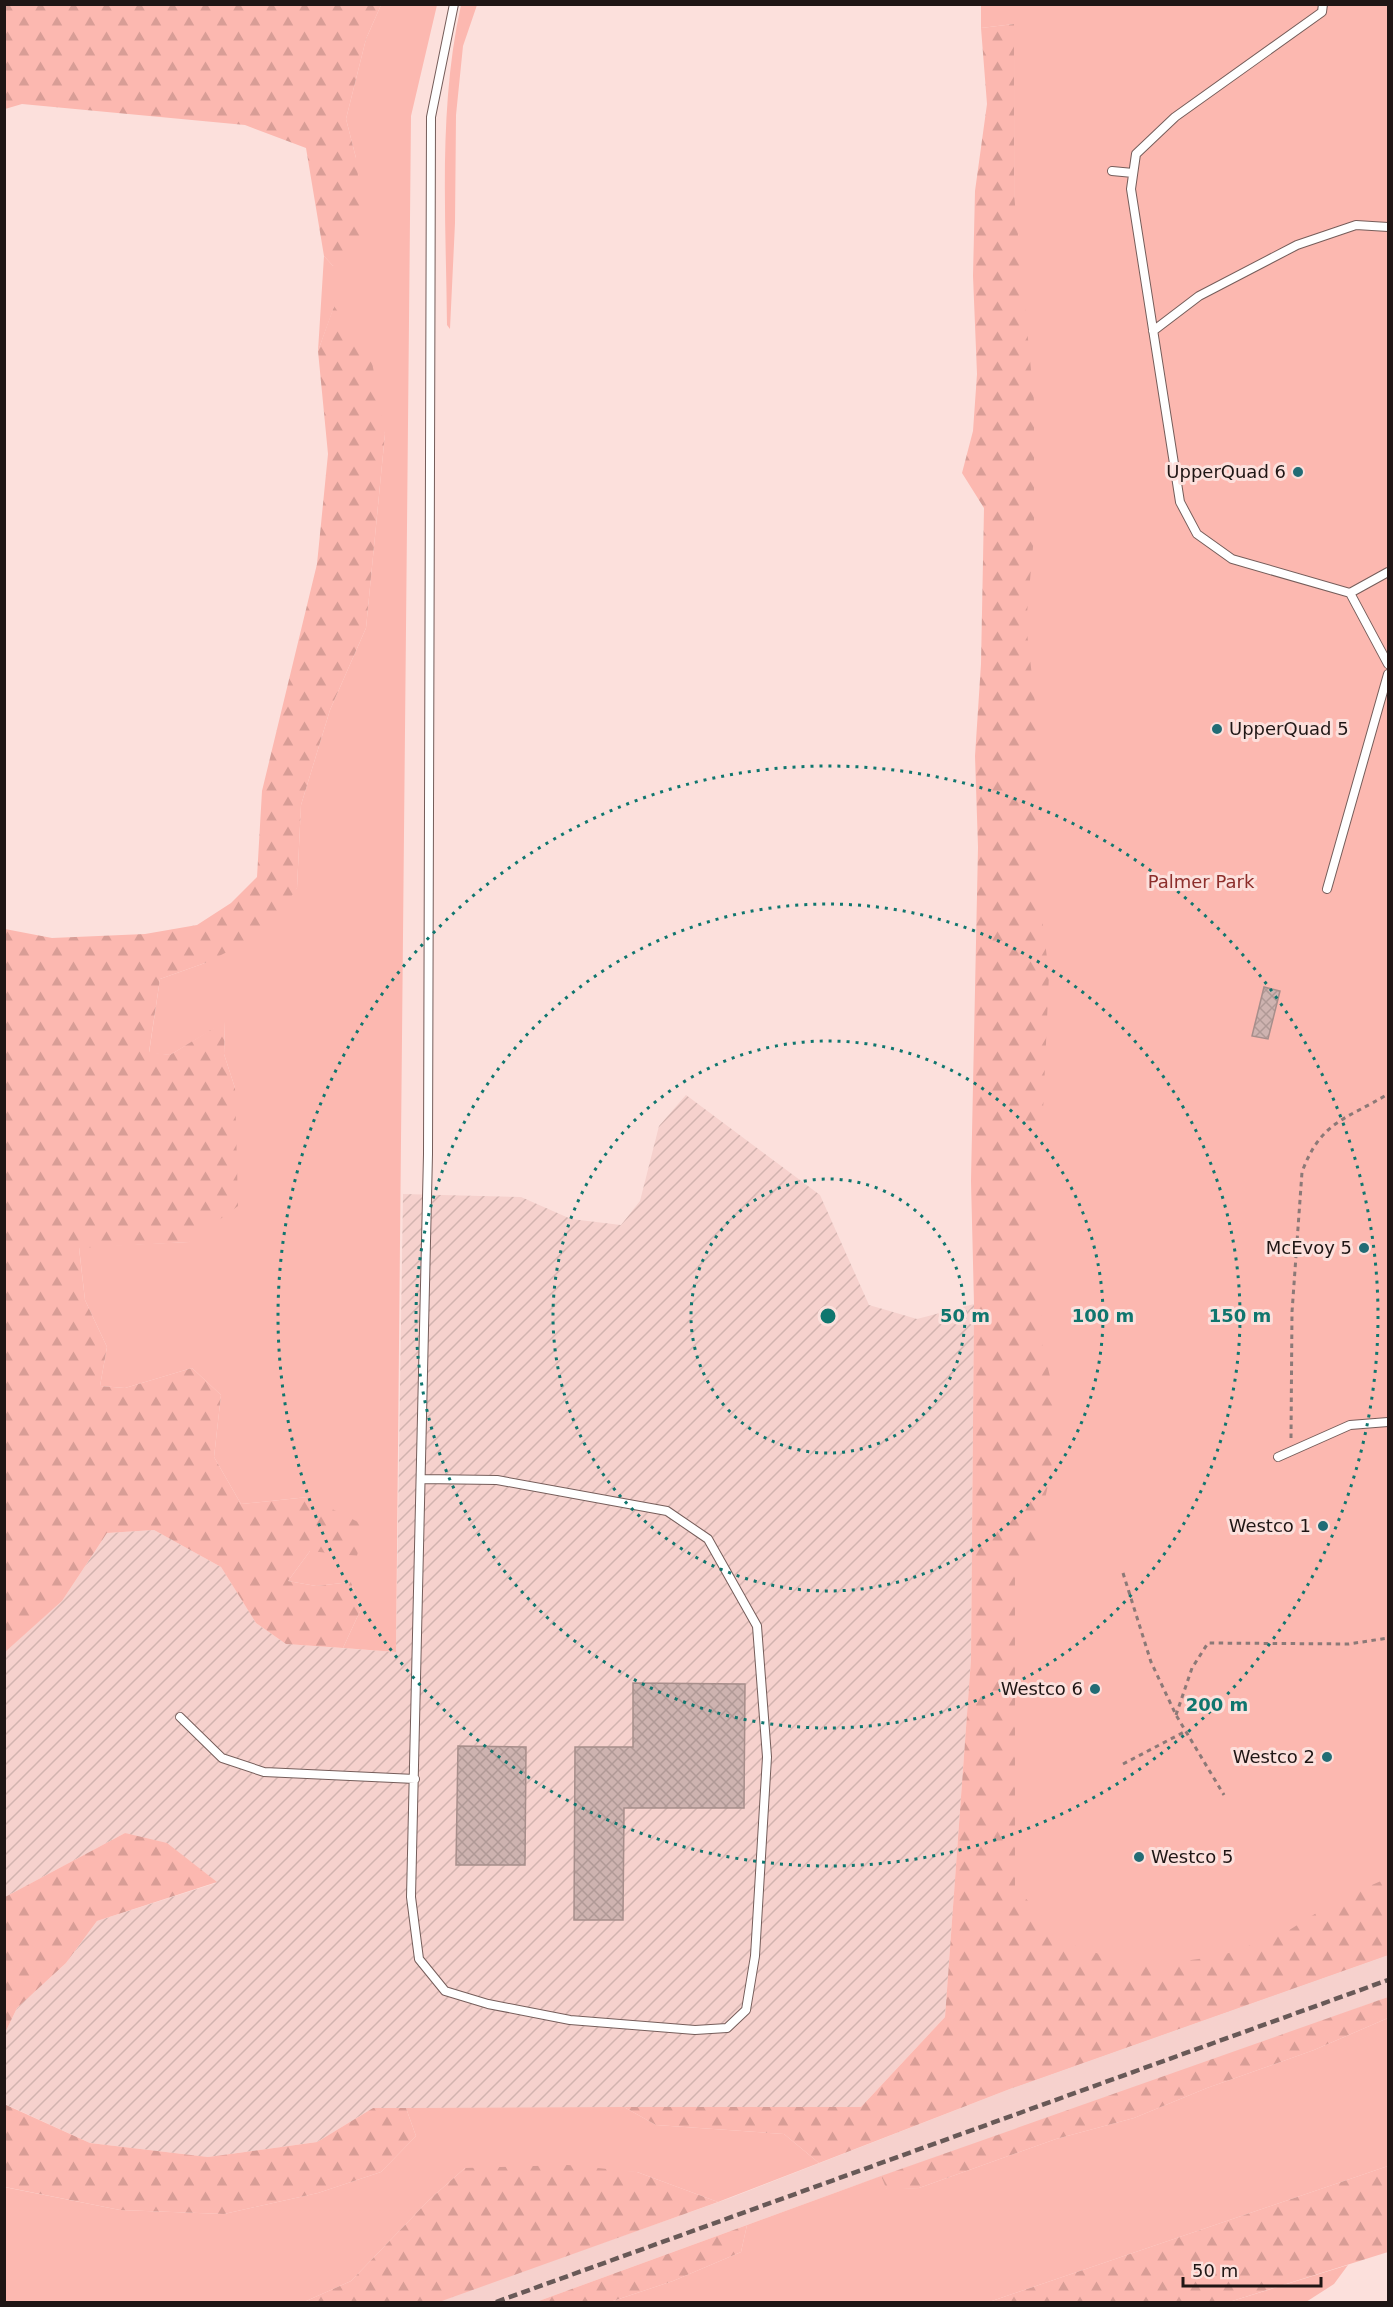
<svg xmlns="http://www.w3.org/2000/svg" width="1393" height="2307" viewBox="0 0 1393 2307" font-family="'DejaVu Sans',sans-serif">
<defs>
<pattern id="industrial-furrows" width="10" height="10" patternUnits="userSpaceOnUse" patternTransform="scale(1.5)"><rect width="10" height="10" fill="#f6d1cd"/><path d="M-1 1l2-2M0 10L10 0M9 11l2-2" fill="none" stroke="#d2b3af"/></pattern>
<pattern id="forest-firs" width="22" height="20" patternUnits="userSpaceOnUse" patternTransform="scale(1.5)"><rect width="22" height="20" fill="#fcb8b0"/><path d="M5 1l3.5 6h-7zM16 11l3.5 6h-7z" fill="#d89d96"/></pattern>
<pattern id="building-cross-hatch" width="8" height="8" patternUnits="userSpaceOnUse" patternTransform="scale(1.5)"><rect width="8" height="8" fill="#ceb3b0"/><path d="M0 0l8 8M0 8l8-8" fill="none" stroke="#b09996"/></pattern>
</defs>
<rect width="100%" height="100%" fill="#fce0dc"/>
<path fill="#f6d1cd" d="M1388 1955V1997L1254 2046 851 2187 536 2302H435L730 2198 1015 2087Z"/>
<path fill="url(#industrial-furrows)" d="M686 1095 820 1195 869 1305 917 1319 974 1304 971 1659 945 2017 861 2107 373 2108 317 2142 208 2157 90 2143 5 2104V2033L17 2008 66 1963 97 1921 216 1883 125 1833 5 1897 4 1652 62 1601 107 1533 154 1530 221 1567 256 1623 286 1644 396 1652 403 1194 521 1197 571 1219 621 1225 640 1201 659 1126Z"/>
<path fill="#fcb8b0" d="M381 5H437L411 116 396 1652 343 1648 361 1609 351 1582 316 1586 288 1581 310 1551 308 1497 241 1504 214 1457 221 1395 192 1368 125 1388 100 1386 107 1347 85 1300 79 1247 189 1242 235 1088 224 1054 225 1022 170 1055 149 1053 160 979 205 963 297 888 301 805 330 710 366 628 385 434 334 307 318 351 324 256 333 266 356 158 346 119 366 39Z
M461 5H477L463 46 456 115 455 223 450 329 447 325C446 218 438 109 461 5Z
M981 5H1388V1955L1015 2087 1014 24 981 28Z
M1388 2018V2166L989 2302H610L673 2281 741 2252 747 2225 881 2176 887 2189 919 2188 1056 2139 1134 2118 1207 2088 1314 2050Z
M624 2107 656 2125 784 2134 819 2163 718 2202 637 2172 465 2168 429 2200 351 2281 304 2302H5L4 2187 120 2210 224 2214 318 2193 381 2172 416 2136 406 2108Z
M1348 2265 1334 2284 1306 2302H1229Z"/>
<path fill="url(#forest-firs)" d="M5 4 381 5 366 39 346 119 356 158 364 231 333 266 324 256 306 148 245 125 22 104 5 109Z
M1014 24V194L1034 401V536L1026 624 1039 737V894L1049 974 1040 1180 1042 1344 1059 1413 1050 1476 1036 1540 1015 1569V1887L1067 1943 1126 1963 1155 1965 1220 1956 1283 1934 1337 1900 1388 1878V1955L1015 2087 819 2163 784 2134 656 2125 624 2107H861L945 2017 971 1659 974 1304 971 1181 978 847 975 756 981 664 984 508 962 473 973 431 977 374 973 276 975 191 987 104 981 28Z
M334 306 372 362 385 434 366 628 330 710 301 805 297 888 267 932 205 963 160 979 149 1052 170 1055 225 1021 224 1054 235 1088 238 1206 189 1242 79 1248 85 1300 107 1347 100 1386 125 1388 192 1368 221 1395 214 1457 241 1504 308 1497 364 1525 357 1556 310 1551 288 1581 316 1586 351 1582 361 1609 343 1648 286 1644 256 1623 221 1567 154 1530 107 1533 62 1601 5 1652V929L52 938 145 934 197 925 231 903 257 877 262 791 317 564 328 454 318 351Z
M125 1833 167 1843 217 1882 97 1921 66 1963 17 2008 5 2033V1897Z
M1388 1997V2018L1314 2050 1207 2088 1134 2118 1056 2139 919 2188 887 2190 881 2176Z
M4 2104 90 2143 208 2157 317 2142 373 2108H406L416 2136 381 2172 318 2193 224 2214 120 2210 5 2187Z
M568 2165 637 2172 718 2202 439 2302H304L351 2281 429 2200 465 2168Z
M1388 2166V2252L1229 2302H989Z
M747 2225 741 2252 673 2281 610 2302H536Z"/>
<path fill="url(#building-cross-hatch)" stroke="#a78e8b" stroke-width="1.5" d="M1264 987 1280 991 1268 1039 1252 1036Z
M633 1683 745 1684 744 1808H624L623 1920H574L575 1747H633Z
M458 1746 526 1747 525 1865H456Z"/>
<g fill="none" stroke-linecap="round" stroke-linejoin="round">
<defs>
<path id="service" d="M1323 4 1322 12 1175 117 1136 154 1131 189 1180 502 1197 534 1232 559 1350 593 1388 572
M1112 171 1133 173
M1153 331 1199 296 1297 245 1356 225 1388 227
M1350 593 1388 664
M1327 889 1388 674
M1278 1457 1350 1425 1388 1422
M421 1479 497 1480 667 1511 708 1539 757 1626 767 1757 755 1956 746 2010 727 2028 695 2030 570 2020 488 2004 445 1991 419 1959 411 1897 428 1154 431 117 454 4
M180 1717 222 1758 264 1772 415 1779"/>
</defs>
<use href="#service" stroke="#755d5a" stroke-width="10"/>
<path stroke="#8c7977" stroke-width="3" stroke-dasharray="4.5 4.5" stroke-linecap="butt" d="M1291 1438 1292 1312 1302 1172C1321 1121 1345 1120 1388 1094
M1123 1573 1151 1662 1176 1715 1224 1795
M1176 1715 1192 1668 1208 1643 1349 1644 1388 1638
M1123 1764 1186 1731"/>
<use href="#service" stroke="#fff" stroke-width="8"/>
<path stroke="#685957" stroke-width="4.5" stroke-dasharray="9 4.5" stroke-linecap="butt" d="M496 2302 1388 1980"/>
</g>
<g fill="none" stroke="#0f766e" stroke-width="3" stroke-dasharray="3 6">
<circle cx="828" cy="1316" r="137"/>
<circle cx="828" cy="1316" r="275"/>
<circle cx="828" cy="1316" r="412"/>
<circle cx="828" cy="1316" r="550"/>
</g>
<g fill="#226c75" stroke="#fce0dc" stroke-width="2">
<circle cx="1298" cy="472" r="6"/>
<circle cx="1217" cy="729" r="6"/>
<circle cx="1364" cy="1248" r="6"/>
<circle cx="1323" cy="1526" r="6"/>
<circle cx="1095" cy="1689" r="6"/>
<circle cx="1327" cy="1757" r="6"/>
<circle cx="1139" cy="1857" r="6"/>
</g>
<g text-anchor="middle" stroke-width="6" stroke-linejoin="round" paint-order="stroke">
<g font-size="18" fill="#1f1615" stroke="#fce0dc" text-anchor="end">
<text x="1286" y="478">UpperQuad 6</text>
<text x="1229" y="735" text-anchor="start">UpperQuad 5</text>
<text x="1352" y="1254">McEvoy 5</text>
<text x="1311" y="1532">Westco 1</text>
<text x="1083" y="1695">Westco 6</text>
<text x="1315" y="1763">Westco 2</text>
<text x="1151" y="1863" text-anchor="start">Westco 5</text>
</g>
<g font-size="18" fill="#8d2e2b" stroke="#fce0dc">
<text x="1201" y="888">Palmer Park</text>
</g>
</g>
<circle cx="828" cy="1316" r="9" fill="#0f766e" stroke="#fce0dc" stroke-width="3"/>
<g font-size="18" text-anchor="middle" font-weight="bold" fill="#0f766e" stroke="#fce0dc" stroke-width="6" stroke-linejoin="round" paint-order="stroke">
<text x="965" y="1322">50 m</text>
<text x="1103" y="1322">100 m</text>
<text x="1240" y="1322">150 m</text>
<text x="1217" y="1711">200 m</text>
</g>
<rect width="1393" height="2307" fill="none" stroke="#1f1615" stroke-width="12"/>
<path d="M1183 2277v9h138v-9" fill="none" stroke="#1f1615" stroke-width="3"/>
<text x="1192" y="2277" font-size="18" fill="#1f1615" stroke="#fce0dc" stroke-width="4.5" paint-order="stroke">50 m</text>
</svg>
